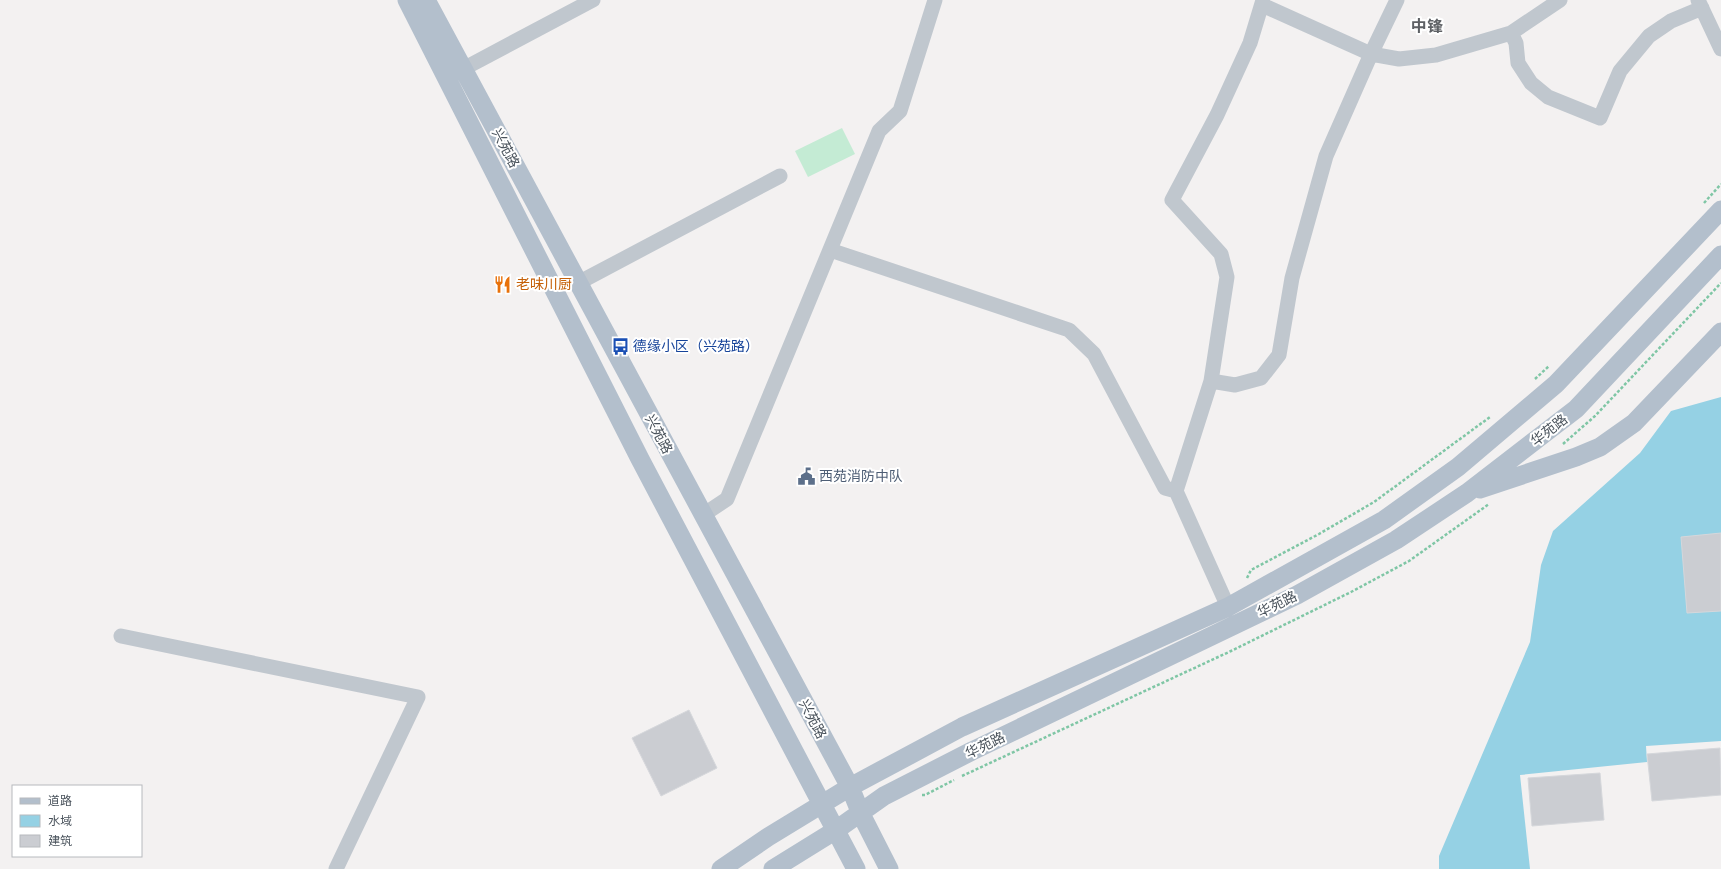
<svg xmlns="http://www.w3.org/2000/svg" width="1721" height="869" viewBox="0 0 1721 869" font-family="'Open Sans','Noto Sans SC',sans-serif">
<rect width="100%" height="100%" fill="#f3f1f1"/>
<path fill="#c4ebd4" d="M842 128 855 154 808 177 795 151Z"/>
<path fill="#95d1e4" d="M1721 397V741L1646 746 1647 762 1520 775 1530 869H1439V856L1530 642 1541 565 1553 531 1640 453 1671 411Z"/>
<path fill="#cbcdd2" stroke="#d5d7db" d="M1721 533V611L1687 613 1681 537Z
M689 710 717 768 661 796 632 738Z
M1720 748 1721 795 1652 801 1647 754Z
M1600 773 1604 820 1532 826 1528 778Z"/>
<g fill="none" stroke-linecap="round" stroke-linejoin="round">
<path stroke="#7fc6a5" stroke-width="2.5" stroke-dasharray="3 2" stroke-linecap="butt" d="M1704 203 1721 184
M1535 379 1549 366
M1563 444 1595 416 1721 283
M1247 578 1251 570 1319 534 1374 502 1490 417
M962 776 1231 651 1351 592 1409 561 1489 504
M922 795H925L954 780"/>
<path stroke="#c0c7ce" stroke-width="15" d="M1698 0 1721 49
M1262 5 1371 54 1399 59 1436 55 1511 33 1516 43 1518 63 1531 83 1548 97 1600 118 1620 71 1649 36 1671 21 1702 8
M1511 33 1560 0
M463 69 593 0
M830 250 1069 330 1094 354 1165 488 1176 491
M578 283 780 176
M1211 381 1227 277 1221 254 1172 200 1217 115 1250 43 1263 0
M703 515 727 499 879 131 900 111 935 0
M1228 607 1176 491 1211 381 1235 385 1261 378 1279 355 1292 278 1326 156 1371 54 1397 0
M121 636 418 697 336 869"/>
<path stroke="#b3bfcc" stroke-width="19" d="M407 0 640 459 856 869
M426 0 850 787 861 814 889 869
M1480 489 1576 457 1600 447 1634 423 1721 332
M721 869 768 837 850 787 962 727 1228 607 1384 520 1458 467 1556 384 1721 210
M773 869 836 830 884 796 972 751 1297 595 1396 540 1467 493 1576 409 1721 255"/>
</g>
<defs>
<symbol id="restaurant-bare" viewBox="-9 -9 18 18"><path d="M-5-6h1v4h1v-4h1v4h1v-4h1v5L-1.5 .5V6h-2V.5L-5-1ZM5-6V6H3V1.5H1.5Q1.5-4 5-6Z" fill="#e8710a" stroke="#fff" stroke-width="2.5" paint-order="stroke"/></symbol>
<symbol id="bus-bare" viewBox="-9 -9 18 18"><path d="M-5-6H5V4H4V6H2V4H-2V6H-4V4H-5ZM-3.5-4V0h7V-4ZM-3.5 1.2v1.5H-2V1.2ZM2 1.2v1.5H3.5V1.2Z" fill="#1a4fb4" stroke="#fff" stroke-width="2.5" paint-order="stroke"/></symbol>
<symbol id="civic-bare" viewBox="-9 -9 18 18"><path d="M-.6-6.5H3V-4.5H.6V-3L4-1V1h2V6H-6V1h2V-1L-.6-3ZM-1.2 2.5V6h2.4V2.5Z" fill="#5c6f8a" stroke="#fff" stroke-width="2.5" paint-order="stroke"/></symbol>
</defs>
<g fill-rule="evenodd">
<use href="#restaurant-bare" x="490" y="272" width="25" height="25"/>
<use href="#bus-bare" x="608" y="334" width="25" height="25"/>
<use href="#civic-bare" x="794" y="464" width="25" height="25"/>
</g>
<g text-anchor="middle" stroke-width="4" stroke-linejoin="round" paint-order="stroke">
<g font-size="14" fill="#4a535c" stroke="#fff">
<text transform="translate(506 148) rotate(62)" y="5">兴苑路</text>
<text transform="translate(1549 430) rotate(-38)" y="5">华苑路</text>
<text transform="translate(659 434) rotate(62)" y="5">兴苑路</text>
<text transform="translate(1277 604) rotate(-26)" y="5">华苑路</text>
<text transform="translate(813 719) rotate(62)" y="5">兴苑路</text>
<text transform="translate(985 745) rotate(-26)" y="5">华苑路</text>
</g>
<g font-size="14" fill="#c56008" stroke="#fff" text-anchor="start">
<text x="516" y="289">老味川厨</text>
</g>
<g font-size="14" fill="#164399" stroke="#fff" text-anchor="start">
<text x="633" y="351">德缘小区（兴苑路）</text>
</g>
<g font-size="14" fill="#4e5e75" stroke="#fff" text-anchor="start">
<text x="819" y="481">西苑消防中队</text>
</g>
<g font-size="16" font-weight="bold" fill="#5e6165" stroke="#fff">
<text x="1427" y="32">中锋</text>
</g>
</g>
<rect x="12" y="785" width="130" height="72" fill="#ffffff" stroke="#b7babe"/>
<rect x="20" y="798" width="20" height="6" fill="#b3bfcc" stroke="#b7babe"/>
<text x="48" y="805" font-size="12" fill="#4a535c">道路</text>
<rect x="20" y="815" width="20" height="12" fill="#95d1e4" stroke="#b7babe"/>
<text x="48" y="825" font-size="12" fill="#4a535c">水域</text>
<rect x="20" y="835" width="20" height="12" fill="#cbcdd2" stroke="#b7babe"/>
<text x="48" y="845" font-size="12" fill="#4a535c">建筑</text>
</svg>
